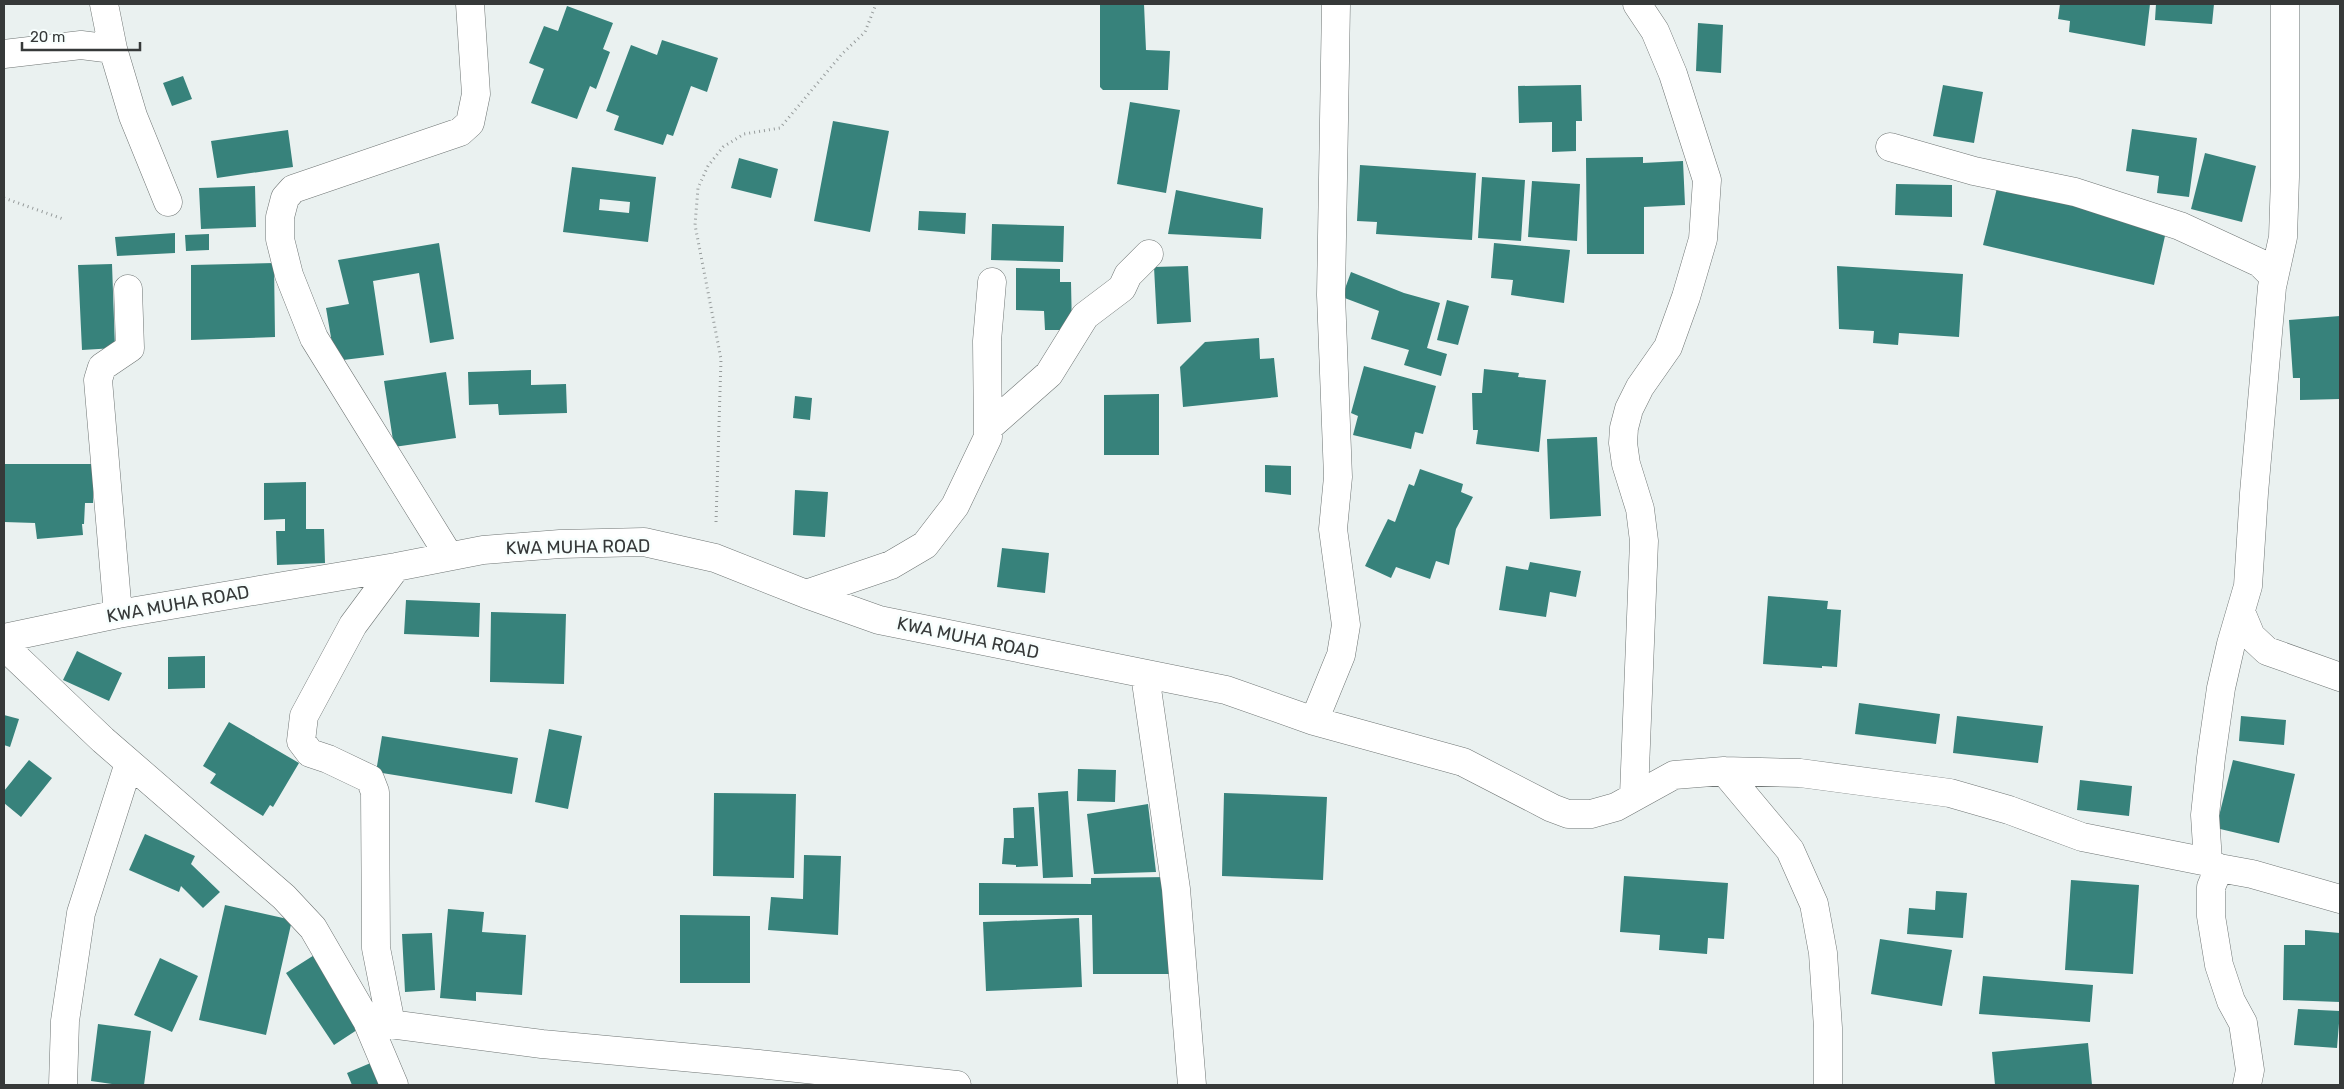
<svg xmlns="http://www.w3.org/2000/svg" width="2344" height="1089" viewBox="0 0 2344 1089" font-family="Rubik,sans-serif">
<rect width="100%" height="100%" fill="#eaf1f0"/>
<path fill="#37827b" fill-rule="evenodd" d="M1100 4H1144L1146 50 1170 51 1168 90H1103L1100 87Z
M2060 4H2150L2145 46 2069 32 2070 21 2058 19Z
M2156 4H2214L2212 24 2155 20Z
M567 6 613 23 603 49 610 52 596 89 590 86 577 119 531 103 544 69 529 63 544 26 558 31Z
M1698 23 1723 25 1721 73 1696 71Z
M662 40 718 58 707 92 691 86 673 136 667 134 663 145 614 130 619 116 606 111 631 45 657 55Z
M183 76 192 99 172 106 163 83Z
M1581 85 1582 121H1576V151L1552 152V122L1519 123 1518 86Z
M1943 85 1983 92 1974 143 1933 136Z
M1130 102 1180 110 1166 193 1117 184Z
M833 121 889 131 870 232 814 221Z
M2132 129 2197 138 2189 197 2157 193 2159 176 2126 171Z
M288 130 293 167 217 178 211 141Z
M2205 153 2256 166 2242 222 2191 209Z
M1643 157V163L1683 161 1685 205 1644 207V254H1587L1586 158Z
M739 158 778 169 771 198 731 188Z
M1360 165 1476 173 1472 240 1376 234 1377 222 1357 221Z
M572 167 656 177 648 242 563 232ZM600 199 630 202 629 213 599 210Z
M1482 177 1525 180 1521 241 1478 238Z
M1532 181 1580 184 1577 241 1528 237Z
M1896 184 1952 185V217L1895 215Z
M255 186 256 227 201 229 199 188Z
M1997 188 2167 227 2154 285 1983 245Z
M1176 190 1263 208 1261 239 1168 234Z
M919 211 966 213 965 234 918 230Z
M992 224 1064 226 1063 262 991 260Z
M175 233V253L117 256 115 237Z
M209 234V250L186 251 185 235Z
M439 243 454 339 430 343 419 273 373 281 384 355 335 361 326 308 349 304 338 260Z
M1494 243 1570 250 1564 303 1511 295 1513 280 1491 278Z
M274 263 275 337 191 340V265Z
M112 264 115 348 82 350 78 265Z
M1188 266 1191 322 1157 324 1154 267Z
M1837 266 1963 274 1959 337 1899 333 1898 345 1873 343 1874 331 1839 329Z
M1016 268 1060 269V282H1071L1072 330H1045L1044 311 1016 310Z
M1351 272 1404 293 1440 303 1427 348 1447 354 1441 376 1404 365 1409 350 1371 339 1379 311 1342 297Z
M1447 300 1469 306 1458 345 1437 340Z
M2340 316V399L2300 400V378H2293L2289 320Z
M1259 338 1260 359 1274 358 1278 397 1183 407 1180 367 1205 342Z
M1364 366 1436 386 1423 434 1415 432 1411 449 1353 435 1358 416 1351 413Z
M1484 369 1519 373 1518 377 1546 380 1539 452 1476 444 1478 430H1473L1472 393H1482Z
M531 370V385L566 384 567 413 499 415 498 404 469 405 468 372Z
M446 372 456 438 394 447 384 381Z
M1159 394V455H1104V395Z
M795 396 812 398 810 420 793 418Z
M1597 437 1601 516 1550 519 1547 439Z
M4 464H93V503H85L84 524H82L83 535 37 539 35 523 4 522Z
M1265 465 1291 466V495L1265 492Z
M1420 469 1463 484 1461 492 1473 497 1456 529 1449 565 1436 561 1430 579 1396 567 1391 578 1365 566 1388 519 1395 522 1409 484 1414 486Z
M306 482V529H324L325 563 277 565 276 531H285V519L264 520V483Z
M795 490 828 492 825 537 793 535Z
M1002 548 1049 553 1045 593 997 587Z
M1530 562 1581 571 1576 597 1550 592 1546 617 1499 610 1506 566 1528 570Z
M1768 596 1828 601 1827 609 1841 610 1837 667 1822 666V668L1763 664Z
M406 600 480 603 479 637 404 634Z
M491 612 566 614 564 684 490 682Z
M77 651 122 673 109 701 63 680Z
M205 656V688L168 689V657Z
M1859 703 1940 714 1936 744 1855 734Z
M4 715 19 719 10 747 4 745Z
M1957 716 2043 726 2038 763 1953 753Z
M2241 716 2286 720 2284 745 2239 741Z
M229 722 299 763 273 807 270 805 263 816 210 783 216 774 203 766Z
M549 729 582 736 568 809 535 802Z
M382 736 518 758 512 794 376 772Z
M29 760 52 778 21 817 4 803V791Z
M2233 760 2295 774 2279 843 2216 828Z
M1078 769 1116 770 1115 802 1077 801Z
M2080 780 2132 786 2129 816 2077 810Z
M1068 791 1073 877 1043 878 1038 793Z
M714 793 796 794 794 878 713 876Z
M1224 793 1327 797 1323 880 1222 876Z
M1148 804 1156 872 1094 874 1087 814Z
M1034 807 1038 866 1016 867V865L1002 864 1004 838H1014L1013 808Z
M145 834 195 856 191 864 220 892 203 908 181 886 179 892 129 870Z
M804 855 841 856 838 935 768 930 771 897 803 899Z
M1624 876 1728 883 1724 939 1708 938 1707 954 1659 950 1660 935 1620 932Z
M1169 877V974H1093L1092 915H979V883L1091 884V878Z
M2071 880 2139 885 2133 974 2065 970Z
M1936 891 1967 893 1963 938 1907 934 1909 908 1935 910Z
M225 905 292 920 266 1035 199 1020Z
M448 909 484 912 482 932 526 935 522 995 476 992V1001L440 998Z
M680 915 750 916V983H680Z
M1079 918 1082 987 986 991 983 922Z
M2305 930 2340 933V1002L2283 1000 2284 945H2305Z
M432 933 435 990 405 992 402 934Z
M1880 939 1952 950 1942 1006 1871 994Z
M319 952 363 1026 334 1045 286 973Z
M160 958 198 976 172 1032 134 1015Z
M1983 976 2093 985 2090 1022 1979 1014Z
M2298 1009 2340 1011 2337 1048 2294 1045Z
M98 1024 151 1031 144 1085H119L91 1081Z
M2088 1043 2092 1085H1995L1992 1052Z
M380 1059 390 1085H352L347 1073Z"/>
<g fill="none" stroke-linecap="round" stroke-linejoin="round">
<defs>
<path id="minor" d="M104 4 113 49 133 116 168 202
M4 54 81 45 113 49
M1890 147 1974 171 2075 192 2180 226 2260 263 2274 277
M990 426 1049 374 1085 316 1122 288 1128 275 1149 254
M449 556 314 338 289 275 280 239V217L285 198 293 189 460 132 470 123 476 94 470 4
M806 594 891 565 925 545 955 506 988 437 987 341 992 282
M2241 612 2251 636 2267 651 2340 677
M118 614 98 380 102 367 130 348 128 289
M4 638 118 614 396 567 483 550 560 544 644 542 715 558 806 594 879 620 1226 690 1314 721 1463 762 1552 808 1568 814H1591L1616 807 1674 775 1724 771 1800 773 1950 793 2009 810 2082 837 2208 862 2219 868 2252 874 2340 899
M4 646 103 740 284 897 313 928 367 1021 394 1085
M1145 675 1176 889 1192 1085
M1314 721 1341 655 1346 625 1333 529 1338 477 1331 295 1336 4
M1724 771 1790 850 1814 904 1823 953 1828 1028V1085
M1634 795 1644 541 1640 509 1626 464 1623 443 1624 428 1629 409 1640 387 1668 347 1686 297 1703 239 1707 180 1673 74 1655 31 1637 4
M2208 862 2205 815 2211 758 2221 688 2231 644 2248 586 2254 493 2272 287 2283 237 2285 177V4
M2219 868 2211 887V916L2219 965 2231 1001 2243 1023 2250 1070 2247 1085
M367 1021 542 1044 759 1064 957 1085
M391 1024 376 948 375 792 370 779 328 759 310 753 301 741 304 716 353 625 396 567
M63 1085 65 1021 81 913 129 763"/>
</defs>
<use href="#minor" stroke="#6f7574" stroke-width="29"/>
<path stroke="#969b9b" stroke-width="3" stroke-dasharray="1 4" stroke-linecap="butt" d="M4 198 63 219
M716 522 721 359 695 225 698 188 708 166 723 147 744 134 780 128 842 54 865 32 876 4"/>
<use href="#minor" stroke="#fff" stroke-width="28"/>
</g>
<g text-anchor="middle" stroke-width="5" stroke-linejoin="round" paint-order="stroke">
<g font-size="18" fill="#363939" stroke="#f7fefd">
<text transform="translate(578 547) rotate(-1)" y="6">KWA MUHA ROAD</text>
<text transform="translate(178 604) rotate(-10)" y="6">KWA MUHA ROAD</text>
<text transform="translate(968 638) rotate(12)" y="6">KWA MUHA ROAD</text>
</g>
</g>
<rect width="2344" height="1089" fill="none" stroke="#363939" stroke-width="10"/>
<path d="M22 42v8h118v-8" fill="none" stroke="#363939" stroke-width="2.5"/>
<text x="30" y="42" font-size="15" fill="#363939" stroke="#f7fefd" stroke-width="4" paint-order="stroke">20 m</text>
</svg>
